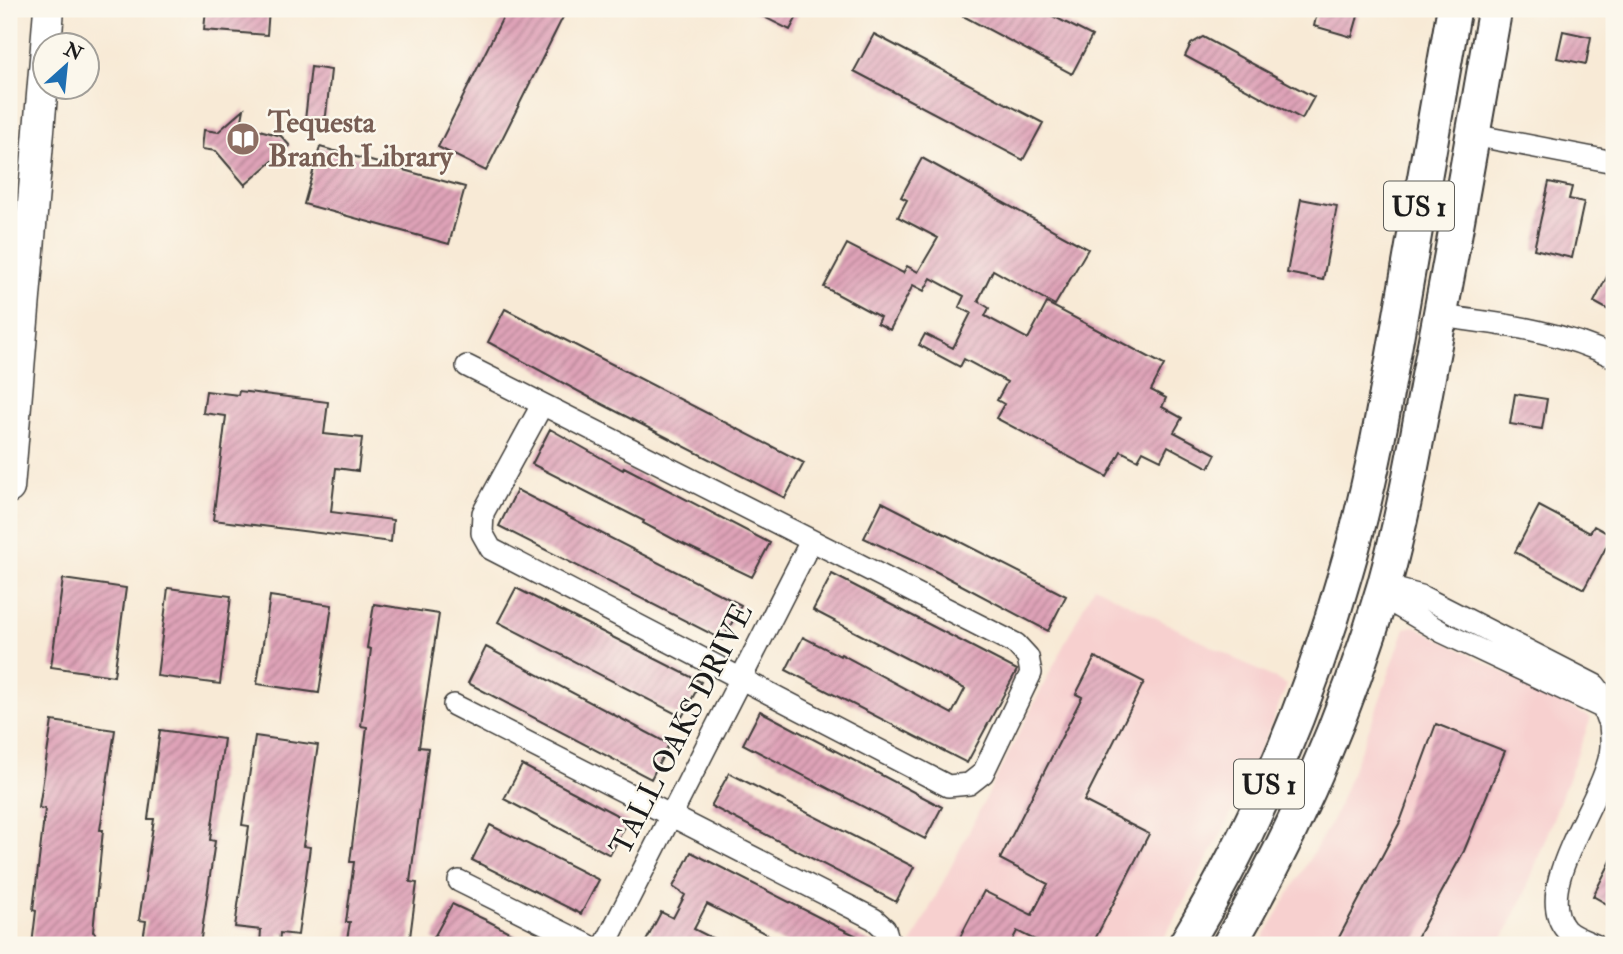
<svg xmlns="http://www.w3.org/2000/svg" width="1623" height="954" viewBox="0 0 1623 954" font-family="'IM FELL Double Pica',serif">
<defs>
<pattern id="building-hatch" width="6" height="6" patternUnits="userSpaceOnUse" patternTransform="scale(1.75)"><rect width="6" height="6" fill="#dfa3b8"/><path d="M-1 1l2-2M0 6l6-6M5 7l2-2" fill="none" stroke="#b48495"/></pattern>
</defs>
<rect width="100%" height="100%" fill="#fbf7ec"/>
<filter id="ink" filterUnits="userSpaceOnUse"><feTurbulence type="fractalNoise" baseFrequency=".0143" numOctaves="2"/><feDisplacementMap in="SourceGraphic" scale="14" xChannelSelector="R" yChannelSelector="G"/><feConvolveMatrix kernelMatrix="1 2 1 2 8 2 1 2 1" color-interpolation-filters="sRGB"/></filter>
<filter id="wash" filterUnits="userSpaceOnUse"><feTurbulence type="fractalNoise" baseFrequency=".00686" numOctaves="4" result="noise"/><feDisplacementMap in="SourceGraphic" scale="28" xChannelSelector="R" yChannelSelector="G"/><feGaussianBlur stdDeviation="1.57" result="paint"/><feColorMatrix in="noise" values="0 0 0 0 0 0 0 0 0 0 0 0 0 0 0 0 0 1.4 0 .05"/><feComposite in="paint" operator="in"/></filter>
<g filter="url(#wash)">
<rect width="100%" height="100%" fill="#f8ead6"/>
<path fill="#f7d0cf" d="M1094 586 1287 685 1266 737 1224 829 1160 945H911Z
M1415 626 1591 718 1523 898 1500 945H1259L1334 817 1374 716 1405 628Z"/>
<g id="blocks">
<path fill="url(#building-hatch)" d="M206 9H269L267 35 204 30Z
M507 9H567L486 171 438 147Z
M748 9H801L790 30Z
M950 9H1039L1092 36 1072 74Z
M1318 9H1360L1352 37 1314 26Z
M1563 31 1591 37 1586 64 1557 58Z
M874 34 1043 123 1023 160 854 71Z
M1203 37 1314 97 1302 119 1185 56 1191 44Z
M311 67 331 70 326 115 318 121 305 120Z
M244 109 241 125 281 136 290 146 245 185 216 151 202 149 204 130 218 132Z
M320 147 465 187 449 244 304 204Z
M922 158 1088 249 1055 305 993 270 978 301 989 308 985 316 1028 339 1047 303 1164 365 1151 390 1166 398 1162 407 1182 418 1174 432 1216 454 1209 468 1168 446 1161 460 1143 451 1138 460 1121 451 1107 477 996 418 1004 404 997 400 1007 382 964 359 960 367 919 345 925 334 953 348 971 313 959 307 964 296 931 278 924 291 913 285 890 330 877 323 880 317 824 287 847 244 903 273 907 266 918 272 938 238 898 217 907 200 901 197Z
M1549 182 1572 187 1569 199 1584 202 1572 258 1534 249Z
M1301 199 1337 206 1323 280 1287 273Z
M1614 263V313L1594 302Z
M505 309 804 463 785 498 598 402 488 342Z
M206 391 238 395 239 391 328 402 324 434 362 438 358 471 336 468 331 512 393 520 391 542 213 520 226 416 203 413Z
M1515 394 1547 399 1542 429 1510 424Z
M550 429 623 470 624 467 770 543 752 577 677 541 643 523 644 521 532 464Z
M517 490 741 605 723 640 499 526Z
M882 502 1066 596 1048 631 935 571 864 538Z
M1539 506 1590 533 1594 526 1612 536 1584 589 1515 552Z
M832 574 1017 670 967 763 786 670 803 637 840 656 841 654 952 714 965 689 813 610Z
M63 579 126 588 114 676 51 667Z
M168 588 231 596 220 684 157 676Z
M516 588 701 682 682 717 498 622Z
M270 596 332 605 319 693 257 684Z
M374 604 439 614 419 747 428 748 410 882 417 883 409 945H346L350 922H346L354 862H350L367 727 361 726 371 649 367 648Z
M486 647 669 744 651 779 468 683Z
M1095 657 1144 682 1084 801 1149 834 1092 945H1045L1017 931 1010 945H956L984 891 1032 915 1048 884 1000 859 1082 697 1076 694Z
M760 711 942 807 925 839 743 744Z
M52 721 115 730 100 830H103L93 932 95 933 94 945H32L36 911 33 910 45 809 39 808Z
M1436 724 1505 751 1464 851 1413 945H1335L1400 822Z
M160 730 224 739 210 840 215 841 200 945H142L146 921 139 920 154 819H148Z
M255 736 318 745 303 846 310 847 298 935 280 933 279 945H260L261 930 235 927 249 826 242 825Z
M522 765 628 821 610 855 504 799Z
M729 773 914 867 896 902 711 806Z
M490 825 599 880 581 914 472 860Z
M691 852 840 928 876 945H788L707 904 694 929 726 945H644L661 912 673 918 685 895 673 887Z
M1614 855V908L1593 896Z
M452 904 488 921 534 945H444L433 939Z"/>
</g>
</g>
<g filter="url(#ink)">
<use href="#blocks" fill-opacity="0" stroke="#3d3b38" stroke-width="2"/>
<g fill="none" stroke-linecap="round" stroke-linejoin="round">
<defs>
<path id="street" d="M1473 135 1614 162
M1440 316C1500 324 1560 330 1614 357
M467 366 1016 644 1028 657 1031 673 983 773 969 784 948 786 491 549 482 533 483 513 542 405
M1384 586 1421 596 1595 685 1609 703C1608 718 1612 733 1611 747 1608 796 1529 887 1566 930 1573 937 1586 941 1595 945
M1384 586 1398 606 1442 632 1603 708 1607 719
M454 705 874 919 885 929 890 945
M459 881 588 945
M605 945 811 541"/>
<path id="secondary" d="M46 46 49 9
M9 488 46 47"/>
<path id="primary" d="M1185 945C1255 829 1309 702 1346 571 1372 483 1387 392 1403 301 1420 204 1437 106 1454 9
M1229 945C1295 832 1347 712 1384 586 1404 513 1417 438 1431 363 1454 245 1474 127 1495 9"/>
</defs>
<use href="#street" stroke="#3d3b38" stroke-width="24"/>
<use href="#secondary" stroke="#3d3b38" stroke-width="33"/>
<use href="#primary" stroke="#3d3b38" stroke-width="37"/>
<use href="#street" stroke="#fff" stroke-width="21"/>
<use href="#secondary" stroke="#fff" stroke-width="30"/>
<use href="#primary" stroke="#fff" stroke-width="33"/>
</g>
</g>
<defs>
<symbol id="library-disc" viewBox="-11 -11 22 22"><circle r="9.5" fill="#8d6e63" stroke="#fbf7ec"/><path d="M-6-4Q-3-5.5-.7-3.5V5Q-3 3-6 4ZM6-4Q3-5.5 .7-3.5V5Q3 3 6 4Z" fill="#fff"/></symbol>
</defs>
<g fill-rule="evenodd">
<use href="#library-disc" x="224" y="120" width="38" height="38"/>
</g>
<g text-anchor="middle" stroke-width="5" stroke-linejoin="round" paint-order="stroke">
<g fill="#fbf7ec" stroke="#5f5e5a" stroke-width="2">
<rect x="1384" y="181.5" width="70" height="49" rx="5"/>
<rect x="1234" y="759.5" width="70" height="49" rx="5"/>
</g>
<g font-size="28" font-weight="bold" fill="#1c1c1c">
<text x="1419" y="216">US 1</text>
<text x="1269" y="794">US 1</text>
</g>
<g font-size="30" font-weight="bold" fill="#785e54" stroke="#fbf7ec" text-anchor="start">
<text x="268" y="132">Tequesta<tspan x="268" dy="34">Branch Library</tspan></text>
</g>
<g font-size="30" fill="#1c1c1c" stroke="#fbf7ec">
<text transform="translate(681 729) rotate(-63)" y="10">TALL OAKS DRIVE</text>
</g>
</g>
<rect width="1623" height="954" fill="none" stroke="#fbf7ec" stroke-width="35"/>
<g transform="translate(66 66) rotate(27)"><circle r="33" fill="#fbf7ec" stroke="#a29f99" stroke-width="2"/>
<path d="M0-5L12 26L0 18L-12 26Z" fill="#1f6fb2"/>
<text y="-10" font-size="19" font-weight="bold" text-anchor="middle" fill="#1c1c1c">N</text>
</g>
</svg>
